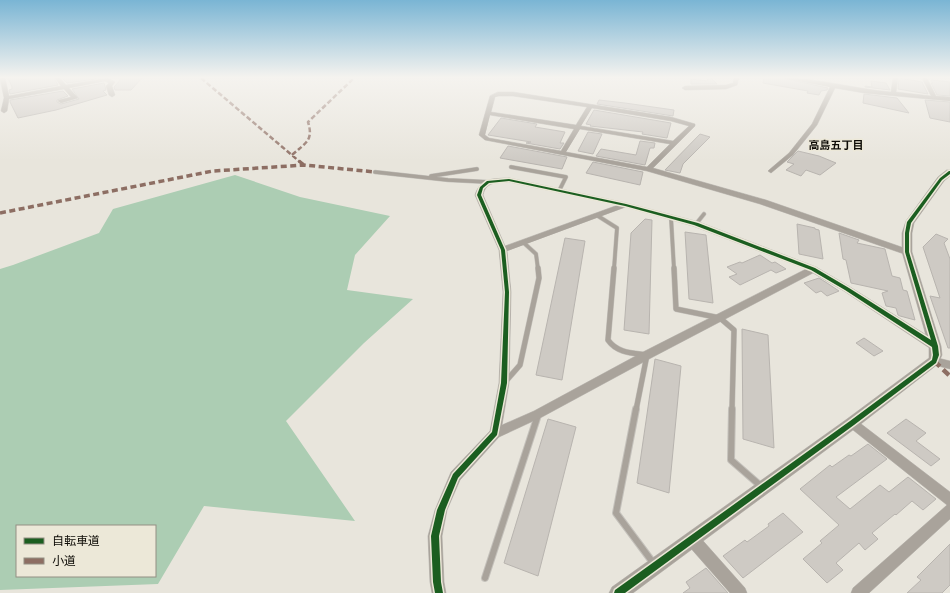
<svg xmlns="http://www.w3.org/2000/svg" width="950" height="593" viewBox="0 0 950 593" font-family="Rubik,'Noto Sans JP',sans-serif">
<rect width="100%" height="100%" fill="#e8e5dc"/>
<path fill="#accdb3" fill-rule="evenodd" d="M235 175 300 197 390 216 355 255 347 290 413 299 364 343 286 421 355 521 204 506 158 584 0 590V269L13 265 99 233 113 209ZM17 526H155V576H17Z"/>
<path fill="#cecac4" stroke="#b8b4af" d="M8 78H21L22 80 31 78H54L58 85 10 94 9 90 12 89V87Z
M62 78H95L96 79 67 83Z
M122 78H142L131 90H115L114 87Z
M708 78H711L717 84H691V79L707 81Z
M764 78H782L828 88 827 90 821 91 819 95 807 93 808 91 763 83Z
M899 78 922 82 928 94 898 89Z
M931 80 950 82V96L937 95 931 83H933Z
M871 81 886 83 890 90 865 87V86L872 87Z
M104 83 106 90 103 91 107 95 56 110 18 118 10 102V100L63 91 68 96 57 100V102L61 104 79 99 72 89Z
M864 94 897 98 909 113 863 103Z
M599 100 625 103 674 110 673 116 597 104Z
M925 100 950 102V122L930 118Z
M594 110 671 123 667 138 642 134 643 132 590 126 591 125 586 124Z
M501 118 537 124 535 127 565 132 560 143H564L560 149 526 143 531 142 488 135Z
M588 132 602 134 593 154 578 151Z
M700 134 710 137 683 164 680 173 665 170Z
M640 141 655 143 654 148H650L645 165 596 156 601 149 636 155Z
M508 146 567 157 562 169 500 158Z
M798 151 819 156 836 163 820 175 806 170 801 176 786 170 794 164 787 162Z
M593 162 643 172 640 185 586 173Z
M645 219 652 220 649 334 624 330 631 233Z
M797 224 815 228V229L819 230 823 259 799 254Z
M685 232 706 235 713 303 689 299Z
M839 233 859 240 857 243 885 249 892 276 900 278 903 290 907 291 915 320 900 316 898 315 896 308 886 306 882 293 888 291 851 283 846 260 843 259Z
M936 234 948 239 944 243 950 259V348H948L930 296 940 298 923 247Z
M565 238 585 241 562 380 536 375Z
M760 255 772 263 775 262 786 269 776 273 771 270 740 285 729 277 737 274 727 267 740 262 742 263Z
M819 278 827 283 839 291 827 296 821 291 816 293 804 283Z
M742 329 768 335 774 448 743 439Z
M864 338 883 351 874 356 856 343Z
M655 359 681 366 669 493 637 483Z
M548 419 576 427 538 576 504 563Z
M906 419 926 433 916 441 940 459 931 466 887 433Z
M868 444 887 459 836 497 850 509 880 485 889 492 908 477 936 499 923 510 912 501 896 515 895 514 872 533 878 539 865 550 859 543 836 563 843 570 827 583 803 559 822 543 820 541 839 525 800 489 830 465 832 467 849 455 851 456Z
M783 513 803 532 743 578 723 556 745 540 747 542 769 526 768 524Z
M950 544V585L942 593H907L921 580 917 577Z
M706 568 728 593H683L690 588 686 582Z"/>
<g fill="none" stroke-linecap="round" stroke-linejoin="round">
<defs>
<path id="service-far2" d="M511 167 566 177 559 191
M375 172 448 180 488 182
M431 176 477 169
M598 216 617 228 614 269
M671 217 674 269
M696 224 704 214
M524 243 536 254 538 269"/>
<path id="service-far1" d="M614 268 608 340C617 353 632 353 647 355L636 410
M674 268 676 309 720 318 734 330 732 410
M505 382 520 365 539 278 538 268"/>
<path id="service" d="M636 409 616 513 654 564
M732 409 731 460 762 487
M485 578 538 415"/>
<path id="minor" d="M0 78H5L9 96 61 86 55 78H60L66 85 108 78 115 82 112 86 115 95 112 97 109 95 106 86 109 83 105 81 69 88 78 98 61 103 58 101 59 100 71 97 64 89 9 99 7 111 4 113 1 111 4 98Z
M734 78H739L737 85 726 89 685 90 682 88 685 86 726 85 733 83Z
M783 78C819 78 855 89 891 92L893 78H898L896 92 931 96 922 78H927L936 96 950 97V101L864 93 835 88 817 125 793 155 771 173 768 171 769 170 789 153 812 124 830 87Z
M498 92H513L671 117 695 124V126L653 168 766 200 910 250 911 252 910 254H904L760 204 647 171 485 140 479 135 490 96ZM499 96H513L587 107 576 125 491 112 495 97ZM592 108 671 121 689 126 673 141 581 126ZM490 115 574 129 561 151 489 138 485 135ZM580 129 670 144 647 167 566 152Z
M509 178 626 203 699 222 816 267 850 287 939 343 940 346 939 349H931L844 291 813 273 651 358 542 417 499 437 460 480 447 510 442 536 444 582 446 593H432L430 582 428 536 435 510 451 472 490 431 499 383 503 292 499 250 475 195C481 177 493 179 509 178ZM509 182 618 205 505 246 483 195C486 181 497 183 509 182ZM626 207 693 226 806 269 643 352 534 411 502 425 509 383 511 292 507 251Z
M934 357 950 361V369L930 364 929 361 930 358Z
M852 418 856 420 950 492V519L869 593H851L853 588 947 505 848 426 846 423 848 420Z
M692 532 697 534 745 588 747 593H730L687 544 685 539 687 534Z"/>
<path id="tertiary" d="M947 170H950V176L944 181 914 223 912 233V252L941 346 942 355 938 364 857 427 633 593H609L612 587 847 419 929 358V346L902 252V233L906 221 938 177Z"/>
</defs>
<use href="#service-far2" stroke="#c4c1bb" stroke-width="4.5"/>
<use href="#service-far1" stroke="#c4c1bb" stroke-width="6"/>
<use href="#service" stroke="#c4c1bb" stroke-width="8"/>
<use href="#minor" stroke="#c4c1bb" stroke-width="1"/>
<use href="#tertiary" stroke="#c4c1bb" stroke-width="1"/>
<use href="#service-far2" stroke="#a9a39b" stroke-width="3.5"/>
<use href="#service-far1" stroke="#a9a39b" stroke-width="5"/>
<use href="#service" stroke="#a9a39b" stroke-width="6"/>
<use href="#minor" fill="#a9a39b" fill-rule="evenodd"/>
<use href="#tertiary" fill="#a9a39b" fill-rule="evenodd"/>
<path stroke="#8d6e63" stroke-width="2.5" stroke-dasharray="5 2.5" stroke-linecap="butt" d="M201 78 300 162
M292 155C305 143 314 141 308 122L354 78"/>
<path stroke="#8d6e63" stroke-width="3.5" stroke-dasharray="6 3.5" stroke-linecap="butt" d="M299 161 304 165
M0 213 213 171 304 165 375 172"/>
<path stroke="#8d6e63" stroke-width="4.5" stroke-dasharray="8 4.5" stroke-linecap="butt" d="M934 361 950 376"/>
<defs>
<path id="cycleway" d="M949 171H950V174L942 180 911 223 909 233V252L938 346 939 355 936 363 854 425 625 593H614L615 590 850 421 932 360 933 355 932 347 845 290 811 270 694 225 625 206 509 181 489 183 483 188 481 195 505 250 509 292 507 383 497 435 458 478 445 510 439 536 441 582 443 593H435L433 582 431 536 437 510 453 474 492 432 501 383 505 292 501 250 477 195 480 187 487 181 509 179 626 204 698 223 815 268 849 288 931 340 905 252V233L907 222 940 178Z"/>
</defs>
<use href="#cycleway" stroke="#ece8d8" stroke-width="3"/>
<use href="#cycleway" fill="#1b5e20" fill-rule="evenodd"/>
</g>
<linearGradient id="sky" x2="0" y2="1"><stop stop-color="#7ab5d4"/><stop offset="0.48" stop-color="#f5f3ef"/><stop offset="1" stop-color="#f5f3ef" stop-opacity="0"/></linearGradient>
<rect width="950" height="161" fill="url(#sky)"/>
<g text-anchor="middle" stroke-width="3" stroke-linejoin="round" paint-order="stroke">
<g font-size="11" font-weight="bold" fill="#0d0b06" stroke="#ece8d8">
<text x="836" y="149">高島五丁目</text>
</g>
</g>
<rect x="16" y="525" width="140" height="52" fill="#ece8d8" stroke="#939084"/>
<rect x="24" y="538" width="20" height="6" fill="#1b5e20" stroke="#939084"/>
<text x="52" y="545" font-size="12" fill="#0d0b06">自転車道</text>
<rect x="24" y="558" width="20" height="6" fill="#8d6e63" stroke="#939084"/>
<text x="52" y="565" font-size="12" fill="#0d0b06">小道</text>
</svg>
